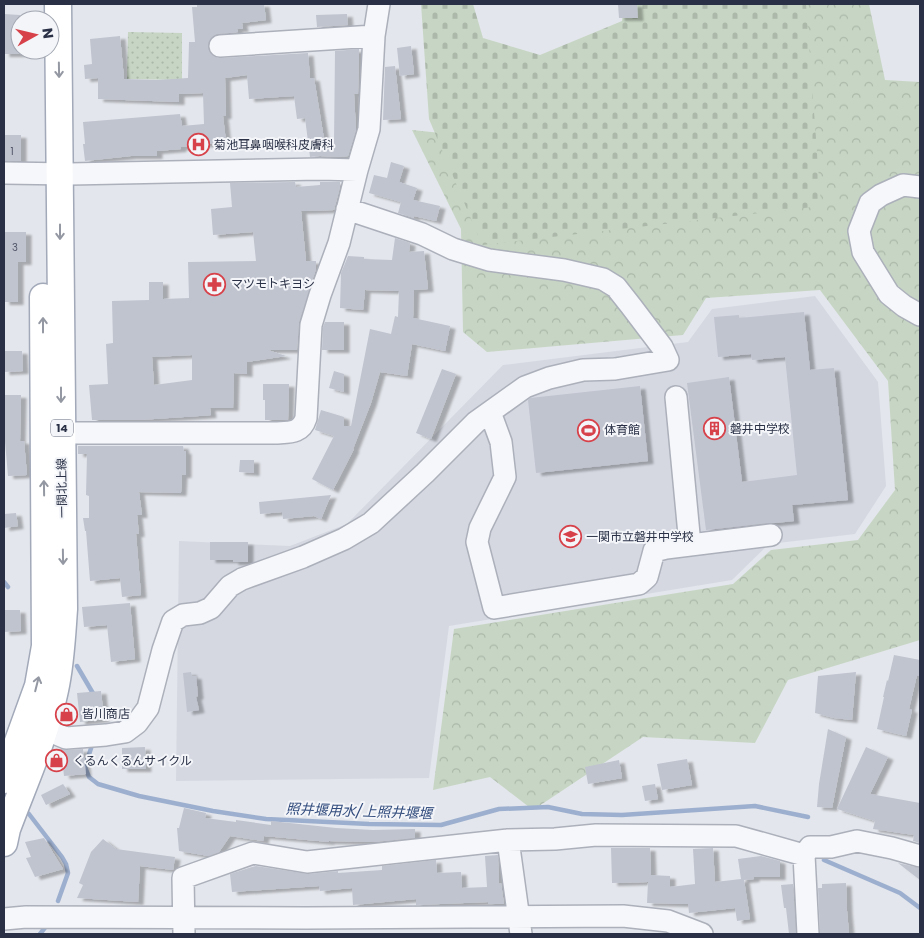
<svg xmlns="http://www.w3.org/2000/svg" width="924" height="938" viewBox="0 0 924 938" font-family="Poppins,'Noto Sans JP',sans-serif">
<defs>
<pattern id="forest-crowns" width="20" height="18" patternUnits="userSpaceOnUse" patternTransform="scale(1.25)"><rect width="20" height="18" fill="#c7d6c4"/><path d="M2 6a3 3 0 1 1 6 0M12 15a3 3 0 1 1 6 0" fill="none" stroke="#abb8aa"/></pattern>
<pattern id="cemetery-stones" width="16" height="16" patternUnits="userSpaceOnUse" patternTransform="scale(1.25)"><rect width="16" height="16" fill="#c7d6c4"/><path d="M2 7V4a2 2 0 0 1 4 0v3zM10 15v-3a2 2 0 0 1 4 0v3z" fill="#abb8aa"/></pattern>
<pattern id="park-dots" width="8" height="8" patternUnits="userSpaceOnUse" patternTransform="scale(1.25)"><rect width="8" height="8" fill="#c7d6c4"/><path d="M2 2h.1M6 6h.1" fill="none" stroke="#abb8aa" stroke-width="1.8" stroke-linecap="round"/></pattern>
<filter id="shadow"><feDropShadow dx="5.5" dy="3" stdDeviation="1" flood-color="#0004"/></filter>
</defs>
<rect width="100%" height="100%" fill="#e3e6ec"/>
<path fill="#d5d8e1" d="M815 296 878 382 886 486 855 534 769 544 732 580 449 626 429 778 176 781 179 541 290 546 347 524 503 365 688 342 712 309Z"/>
<path fill="url(#forest-crowns)" d="M667 4H869L885 80 920 82V640L788 680 755 743 643 737 533 810 490 777 433 790 454 629 733 584 771 550 858 540 895 490 888 381 820 290 706 298 683 335 487 352 463 332 461 229 412 130 537 143Z"/>
<path fill="url(#cemetery-stones)" d="M421 4H473L483 38 540 55 622 21 624 4H806L821 206 482 245 429 119Z"/>
<path fill="url(#park-dots)" d="M128 32 182 33V80L127 79Z"/>
<g fill="none" stroke-linecap="round" stroke-linejoin="round">
<path stroke="#9dafce" stroke-width="4.5" d="M4 582 8 587
M77 666 94 695
M93 742 85 767 89 777 98 784 139 796 213 811 266 819 369 824 441 825 499 809 548 807 582 814 622 815 755 806 808 817
M29 814 62 857 66 864 68 873 58 901
M824 860 900 893 920 908
M40 934 47 925"/>
</g>
<path fill="#c0c4cf" fill-rule="evenodd" filter="url(#shadow)" d="M197 4H264L266 20 242 23 243 29H237L238 32 219 34 213 36 209 41 208 47 210 53 215 57 221 58 308 53 310 78H314L325 145 334 144 335 51 359 49 358 94H354L356 130 348 156 340 157 320 156 310 157 305 118 297 119 294 96 249 99 247 75 225 78 226 116H223L226 142 181 147V149L157 151V156H131L85 161 83 144H85L83 122 180 114 182 126 204 124 203 93 179 94V102L98 99V78L85 79 84 65 92 64 90 39 120 36 124 79 157 80 188 78 189 42H195L192 7H197Z
M618 4H637L638 18H619Z
M4 14 20 15V54H4Z
M347 14 348 25 317 27 316 15Z
M411 46 414 74 400 76 397 48Z
M395 66 401 119 383 120 385 67Z
M4 135H21V161H4Z
M391 162 404 166 399 182 417 188 413 200 440 206 436 221 414 216V218L398 213 401 202 369 193 374 175 387 178Z
M295 182 296 187 320 185V182H340V187L334 210 301 211 306 261H316V269L299 322 297 350H268L286 356 247 362V374L234 373 233 408H210L211 415 199 416 139 420H92L89 385 108 384 106 344 113 343 112 301 149 300V282H163V299L189 298 188 262 256 261 253 232 213 235 211 209 232 207 230 183ZM192 355V380L154 385 152 357Z
M4 232H26V262H18V302H4Z
M395 238 410 243 409 252 424 251 428 289 414 290 413 318 450 326 445 351 412 344 407 376 380 372 371 403 353 449H354L333 490 312 479 334 436 315 430 321 410 344 417V426H351L370 329 391 334 395 316 398 317 399 291 365 290 363 310 340 308 341 273 348 256 364 257V259L392 260Z
M804 312 810 370 834 368 848 500 792 505 794 521 775 523H769L706 530 687 383 729 377 742 482 797 475 785 357 752 360 751 354 718 357 714 317 739 315V318Z
M325 322H344V350H322L323 327Z
M4 351H22L23 371 4 372Z
M442 369 456 374 431 439 416 433Z
M334 371 344 374V392L329 388Z
M263 384H289L288 420H265V400H263Z
M640 386 648 461 536 473 528 400 530 398Z
M4 395H21L20 441H24L27 475 8 476 4 430Z
M78 446H183L184 451H186V475H182L181 493 139 492 142 515H137L139 534H136L141 595 122 597 120 578 90 581 86 531H85L83 518H89V496L86 495 87 454H78Z
M240 460H254V473L239 472Z
M331 495 321 519 314 516 283 519 282 512 260 514 259 502Z
M16 513 18 526 4 528V514Z
M210 542H248V562H233V560H210Z
M130 603 135 659 111 662 107 625 84 627 82 607Z
M4 610H20L21 631 4 632Z
M894 655 920 660V676L917 675 909 709 912 710 906 736 877 729 884 697H883L887 680 888 681Z
M191 672 192 676H196L198 696 196 697 199 710 187 712 183 673Z
M856 672 852 720 834 718 815 713 818 676Z
M101 691 104 719 80 722 77 693Z
M828 729 846 737 832 808 817 807 819 784Z
M145 747 146 769H122V748Z
M866 747 888 757 870 794 920 803V843L913 841 914 835 873 829 875 821 837 809Z
M61 749 67 750 83 749 86 774 64 776Z
M687 759 692 785 662 790 657 764Z
M619 760 622 778 588 784 585 767Z
M63 784 70 794 46 805 41 795Z
M655 784 658 799 645 801 642 786Z
M184 808 206 813 205 818 236 822V820L271 825V821L336 828 373 830 415 829V838L373 842 329 841V842L264 836 263 841 230 836 219 852 209 856 179 851 177 828H179Z
M44 838 63 869 35 877 26 858 31 857 25 842Z
M103 839 116 849 175 857 173 870 140 866 138 902 77 898 83 885 79 883 91 852Z
M611 848H650L651 875 670 876V887L695 884 693 849 713 848 715 882 741 879 738 859 761 856 780 861V877H754V879L744 880 750 919 737 921 735 908 689 913 688 904 647 903 648 882 612 883Z
M498 855 499 884 501 883 504 904H488V902L416 905V899L353 905 352 888 320 891 319 886 232 892 230 874 252 867 256 866 308 874 338 871V873L382 870V866L436 860 437 873 461 872 462 888 487 887 485 856Z
M898 863 920 868V880Z
M846 883 847 911 849 933 820 934 818 888H822V884Z
M793 884 796 934H789L786 908H784L781 885Z"/>
<g fill="none" stroke-linecap="round" stroke-linejoin="round">
<defs>
<path id="minor" d="M220 46 374 36
M4 173 70 174 320 169 357 170
M920 187 903 185 881 195 870 203 859 231 863 252 889 294 904 306 920 315
M676 397 690 545
M490 412 501 442 505 477 480 528 477 542 494 608 639 584 647 577 654 551 666 548 771 535
M48 433H275C289 432 301 434 306 418L311 325 320 295 339 243 357 170 369 129 374 36 379 4
M30 723 66 738 106 735 125 732 137 723 148 708 163 650 173 621 183 615 200 613 211 608 230 586 242 579 303 557 344 539 371 523 425 473 476 422 525 387 549 378 583 370 615 369 668 360 662 347 631 306 616 287 603 279 564 270 489 260 453 249 422 234 347 209
M508 840 521 934
M4 919 26 917 306 918 623 916 668 921 702 934
M184 934 183 878 253 853 307 862 508 840 555 839 596 835 736 836 804 855
M808 934 804 855 810 847H831L857 841 892 848 920 856"/>
<path id="major" d="M4 780 38 686 45 646 43 297
M4 843 7 829C24 783 45 738 55 690 61 663 62 637 64 609L58 4"/>
</defs>
<use href="#minor" stroke="#acb0ba" stroke-width="24"/>
<use href="#major" stroke="#a2a9b9" stroke-width="29"/>
<use href="#minor" stroke="#f6f7fa" stroke-width="21"/>
<use href="#major" stroke="#fff" stroke-width="26"/>
</g>
<defs><path id="oneway-shaft" d="M-6 0H5M1.5-3L5.5 0L1.5 3" fill="none" stroke-width="1.6" stroke-linecap="round" stroke-linejoin="round" transform="scale(1.25)"/></defs>
<g stroke="#9498a2">
<use href="#oneway-shaft" transform="translate(59 70) rotate(89)"/>
<use href="#oneway-shaft" transform="translate(60 232) rotate(90)"/>
<use href="#oneway-shaft" transform="translate(43 325) rotate(-90)"/>
<use href="#oneway-shaft" transform="translate(61 395) rotate(90)"/>
<use href="#oneway-shaft" transform="translate(44 488) rotate(-91)"/>
<use href="#oneway-shaft" transform="translate(63 557) rotate(89)"/>
<use href="#oneway-shaft" transform="translate(37 684) rotate(-76)"/>
</g>
<defs>
<symbol id="hospital-ring" viewBox="-11 -11 22 22"><circle r="9.5" fill="#f3f5f9" stroke="#d7424a" stroke-width="1.5"/><path d="M-5-5h3v3.5h4V-5h3V5h-3V1.5h-4V5h-3Z" fill="#d7424a"/></symbol>
<symbol id="pharmacy-ring" viewBox="-11 -11 22 22"><circle r="9.5" fill="#f3f5f9" stroke="#d7424a" stroke-width="1.5"/><path d="M-2-6h4v4h4v4h-4v4h-4v-4h-4v-4h4Z" fill="#d7424a"/></symbol>
<symbol id="building-ring" viewBox="-11 -11 22 22"><circle r="9.5" fill="#f3f5f9" stroke="#d7424a" stroke-width="1.5"/><path d="M-4-6H4V6H1V3H-1V6H-4ZM-2.5-4.3h1.7v1.8h-1.7ZM.8-4.3h1.7v1.8H.8ZM-2.5-1h1.7V.8h-1.7ZM.8-1h1.7V.8H.8Z" fill="#d7424a"/></symbol>
<symbol id="stadium-ring" viewBox="-11 -11 22 22"><circle r="9.5" fill="#f3f5f9" stroke="#d7424a" stroke-width="1.5"/><path d="M0-5a6.5 5 0 1 0 0 10a6.5 5 0 1 0 0-10ZM-3.5-1.8h7v3.6h-7Z" fill="#d7424a"/></symbol>
<symbol id="school-ring" viewBox="-11 -11 22 22"><circle r="9.5" fill="#f3f5f9" stroke="#d7424a" stroke-width="1.5"/><path d="M0-5L7-2L0 1L-7-2ZM-4 1L0 2.5L4 1V4Q0 6-4 4Z" fill="#d7424a"/></symbol>
<symbol id="shop-ring" viewBox="-11 -11 22 22"><circle r="9.5" fill="#f3f5f9" stroke="#d7424a" stroke-width="1.5"/><path d="M-5-2.5h2.3a2.7 3.5 0 0 1 5.4 0H5L5.5 6h-11ZM-1.5-2.5h3a1.5 2.3 0 0 0-3 0Z" fill="#d7424a"/></symbol>
</defs>
<g fill-rule="evenodd">
<use href="#hospital-ring" x="186" y="132" width="25" height="25"/>
<use href="#pharmacy-ring" x="202" y="272" width="25" height="25"/>
<use href="#building-ring" x="702" y="416" width="25" height="25"/>
<use href="#stadium-ring" x="576" y="418" width="25" height="25"/>
<use href="#school-ring" x="558" y="524" width="25" height="25"/>
<use href="#shop-ring" x="54" y="702" width="25" height="25"/>
<use href="#shop-ring" x="44" y="748" width="25" height="25"/>
</g>
<g text-anchor="middle" stroke-width="4" stroke-linejoin="round" paint-order="stroke">
<g font-size="10" fill="#505668">
<text x="12" y="155">1</text>
<text x="15" y="251">3</text>
</g>
<rect fill="#f3f5f9" stroke="#666c7c" stroke-width="1" x="51" y="419.5" width="22" height="17" rx="4"/>
<g font-size="11" font-weight="bold" fill="#2a3146">
<text x="62" y="432">14</text>
</g>
<g font-size="12" fill="#2a3146" stroke="#f3f5f9" text-anchor="start">
<text x="214" y="149">菊池耳鼻咽喉科皮膚科</text>
<text x="231" y="288">マツモトキヨシ</text>
<text x="730" y="433">磐井中学校</text>
<text x="604" y="434">体育館</text>
<text x="586" y="541">一関市立磐井中学校</text>
<text x="82" y="718">皆川商店</text>
<text x="73" y="765">くるんくるんサイクル</text>
</g>
<g font-size="12" fill="#2a3146" stroke="#f3f5f9">
<text transform="translate(62 488) rotate(-91)" y="4">一関北上線</text>
</g>
<g font-size="14" font-style="italic" fill="#314b7c" stroke="#f3f5f9">
<text transform="translate(359 811) rotate(2)" y="5">照井堰用水/上照井堰堰</text>
</g>
</g>
<rect width="924" height="938" fill="none" stroke="#2a3146" stroke-width="10"/>
<g transform="translate(35 35) rotate(82)"><circle r="24" fill="#f3f5f9" stroke="#a3a7b1"/>
<path d="M0-4L9 19L0 12L-9 19Z" fill="#d7424a"/>
<text y="-8" font-size="14" font-weight="bold" text-anchor="middle" fill="#2a3146">N</text>
</g>
</svg>
